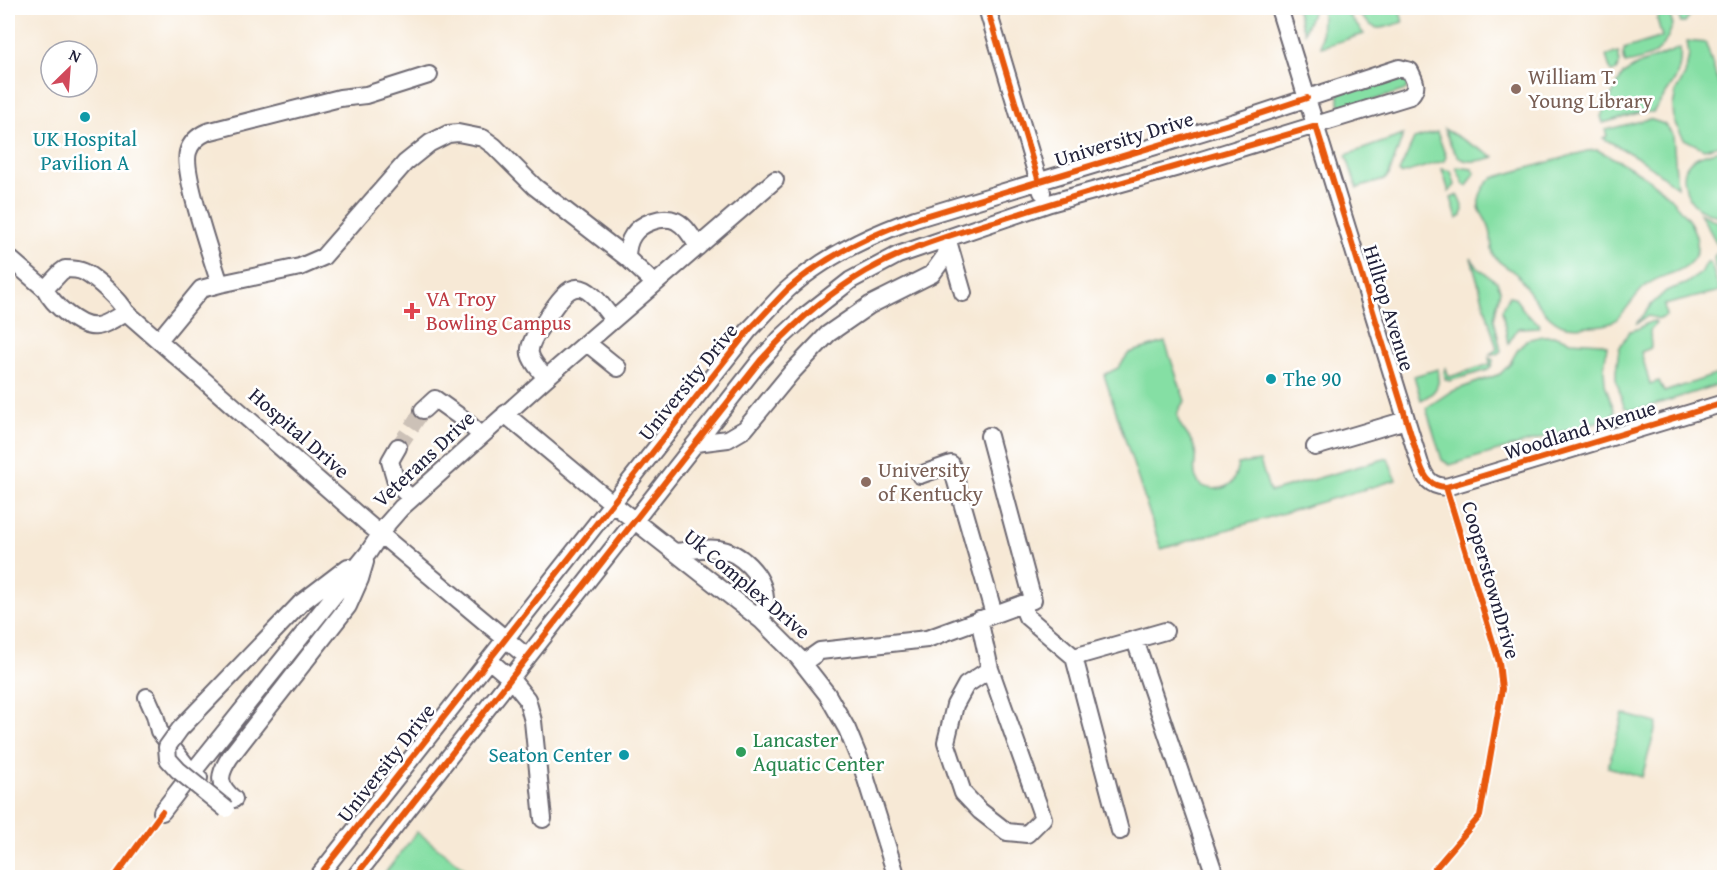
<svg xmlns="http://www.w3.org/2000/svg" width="1732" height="885" viewBox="0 0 1732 885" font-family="'Gentium Book Plus',serif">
<rect width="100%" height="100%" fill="#fff"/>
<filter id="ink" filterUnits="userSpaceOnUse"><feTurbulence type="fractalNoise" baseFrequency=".0167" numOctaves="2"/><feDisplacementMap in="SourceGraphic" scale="12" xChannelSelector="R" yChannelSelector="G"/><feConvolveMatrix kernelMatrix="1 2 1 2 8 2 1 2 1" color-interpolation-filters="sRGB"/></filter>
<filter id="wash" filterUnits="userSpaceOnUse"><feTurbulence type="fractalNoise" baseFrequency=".008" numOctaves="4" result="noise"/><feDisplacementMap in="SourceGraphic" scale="24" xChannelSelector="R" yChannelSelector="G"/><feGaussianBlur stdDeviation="1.35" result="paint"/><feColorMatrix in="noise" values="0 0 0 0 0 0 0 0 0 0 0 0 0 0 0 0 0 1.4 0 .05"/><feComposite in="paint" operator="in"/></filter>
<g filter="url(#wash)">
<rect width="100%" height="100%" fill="#f7e9d6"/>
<path fill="#85dfa4" stroke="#548070" stroke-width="1.5" d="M1296 8H1314L1304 32Z
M1324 8H1343L1364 34 1321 47 1322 12Z
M1353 8H1399L1403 22C1372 32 1376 31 1353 8Z
M1667 8 1673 25C1669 33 1666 45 1658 51 1652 57 1634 62 1625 63L1623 52 1625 51 1624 49 1662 37 1657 19 1660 13Z
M1676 8H1697L1691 13 1685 23H1681Z
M1687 41 1706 43 1724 102V144L1704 149 1684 139 1674 122 1673 106 1676 91 1685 75 1689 55Z
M1680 48C1683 78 1669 88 1653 112H1642L1603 123 1601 116 1623 74 1638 65Z
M1618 52 1620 63 1616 71 1611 72 1606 56Z
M1401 74 1408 80 1406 90 1348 108 1342 107 1339 103V93Z
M1649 119 1664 124 1673 135 1677 187 1640 159 1603 138 1607 136 1605 130Z
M1444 129 1494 157C1459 167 1457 160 1444 129Z
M1437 132 1446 157 1444 161 1401 174 1399 172 1414 139Z
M1403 135 1389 175 1384 180 1357 188 1346 155Z
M1724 149V219C1717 215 1700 211 1695 205 1689 200 1686 191 1685 184 1679 157 1705 154 1724 149Z
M1597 150C1635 168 1662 184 1687 218 1694 228 1701 244 1695 256 1685 274 1663 273 1648 284 1634 294 1625 316 1611 323 1604 326 1596 326 1588 326 1581 327 1573 327 1566 326 1546 321 1530 292 1519 277 1516 273 1512 271 1508 268 1491 257 1492 255 1491 235 1490 226 1486 221 1482 214 1474 202 1482 186 1493 178L1587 151Z
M1456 167 1473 169 1475 173 1467 186 1464 185Z
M1442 169 1451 171 1455 185 1449 192Z
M1458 195 1463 209 1462 216 1457 219 1451 198Z
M1700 213 1724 225V249L1716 242Z
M1716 254 1724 257V288L1715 266 1714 257Z
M1471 258 1479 269 1497 282 1500 290 1494 319 1501 351 1497 354H1490L1497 349Z
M1707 262H1710L1720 291 1664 305 1666 316 1660 319 1648 316 1636 324 1651 305 1666 291 1685 284 1701 273Z
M1509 296 1514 297 1528 316 1540 324 1539 327 1518 328 1508 344 1502 310Z
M1655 321 1656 322 1650 331 1651 348 1641 352 1650 384 1659 381 1664 392 1724 372V383L1641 409 1631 410 1624 407 1616 379V371L1619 349 1629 331C1643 330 1643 322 1655 321Z
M1543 336H1556L1571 341 1601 343 1607 346 1604 369 1605 384 1615 412 1610 418 1450 465 1442 460 1426 408 1450 392 1500 374 1509 365 1517 351 1526 340Z
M1165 342 1185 401C1165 422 1191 431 1195 450 1197 459 1192 469 1196 478 1201 491 1223 492 1232 482 1235 477 1237 470 1238 464L1260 461 1270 492 1388 458 1396 480 1161 549 1104 375 1118 368 1129 353Z
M1489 358 1493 360 1492 365 1488 370 1449 381 1445 379 1444 371 1446 368 1449 377 1490 364Z
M1438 369C1441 385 1436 393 1421 400L1414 376Z
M1623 714 1657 723 1642 777 1608 767Z
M417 832 424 837 475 877H382Z"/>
</g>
<g filter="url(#ink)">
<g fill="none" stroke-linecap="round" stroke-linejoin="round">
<path stroke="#ccc1b7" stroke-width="16" stroke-dasharray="16 8" stroke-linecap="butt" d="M398 447 423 410"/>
<defs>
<path id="minor" d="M987 8 1042 192
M1279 8 1420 464C1425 478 1430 486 1446 487L1724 403
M948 241 963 293
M8 257 45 289
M627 258C627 250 628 242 633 235 641 223 662 215 676 221 686 226 693 238 698 247
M65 269C72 269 78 269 84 272 98 280 119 299 126 312 100 327 93 334 67 314 58 307 50 299 45 289L61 272Z
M220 284C212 259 182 172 188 152 191 142 198 136 207 132L340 98 366 95 429 75
M126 312 367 523 527 657
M159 340 201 289 220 284 300 267 323 257 405 163 430 143 448 134 458 133 483 138 494 146 535 187 627 258 655 284
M587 343 618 368
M546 378C541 371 532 363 530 354 528 343 539 330 545 321 573 276 583 278 613 320
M423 410 435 399 463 419 481 435
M505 414 612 503 762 621 798 657 827 694 847 729 861 763 897 878
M696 443 728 439 745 429 791 373 828 334 870 305 932 274 945 256 949 244
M398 447 390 461 397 485 411 498
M1315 447 1406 420
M920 475 951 464 994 614
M675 552C689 551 704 547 718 549 740 552 763 574 765 598 765 605 763 614 762 621
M301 603 348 567
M1022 605 1027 617 1074 657
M979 619 990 669 966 685 955 705 946 742 963 793 980 811 1007 832 1027 834 1043 818 990 669
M1135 640 1216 878
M489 660 510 678 527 699 533 721 543 819
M803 663 820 651 927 639 1033 600 989 436
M147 697 155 715 159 731 192 773 199 778
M234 799C216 784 219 774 230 757L348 606 360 579 365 562
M162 812 192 773 368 553 387 524 401 508 546 378 775 180
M1120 831 1074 657 1165 631
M317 878 749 330C762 317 774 303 787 290 823 257 870 235 915 219L1235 122 1399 68 1410 71C1415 82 1419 86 1410 96L1182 166 1050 203 898 255 851 280 805 316 781 338 760 361 354 878"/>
</defs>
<use href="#minor" stroke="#6d6871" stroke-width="20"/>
<use href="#minor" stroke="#fff" stroke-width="16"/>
<defs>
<path id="minor-bridge" d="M226 809 178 770 168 759 167 747 180 729 301 603"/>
</defs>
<use href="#minor-bridge" stroke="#6d6871" stroke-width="20" stroke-linecap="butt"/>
<use href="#minor-bridge" stroke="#fff" stroke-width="16"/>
<defs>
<path id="cycleway" d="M987 8 1039 182
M114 878 162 812
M317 878 749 330C762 317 774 303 787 290 823 257 870 235 915 219L1235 122 1307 98
M354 878 760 361C787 331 818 302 852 280 897 250 951 235 1003 219 1106 185 1212 157 1316 126L1420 464C1425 478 1430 486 1446 487L1724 403
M1427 878 1480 816 1502 689 1499 662 1446 487"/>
</defs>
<use href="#cycleway" stroke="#fff" stroke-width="10"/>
<use href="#cycleway" stroke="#e8590c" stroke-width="6"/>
</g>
</g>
<g fill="#8d6e63" stroke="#fff" stroke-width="2">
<circle cx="1516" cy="89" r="6"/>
<circle cx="866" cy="482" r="6"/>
</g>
<g fill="#0f9aa8" stroke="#fff" stroke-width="2">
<circle cx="85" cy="117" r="6"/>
<circle cx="1271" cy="379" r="6"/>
<circle cx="624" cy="755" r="6"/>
</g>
<path fill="#e0444e" stroke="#fff" stroke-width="2" d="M409 302h6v6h6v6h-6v6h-6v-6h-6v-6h6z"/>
<circle fill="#2e9e5b" stroke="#fff" stroke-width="2" cx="741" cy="752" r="6"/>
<g text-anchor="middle" stroke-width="5" stroke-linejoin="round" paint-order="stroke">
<g font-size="21" fill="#785e54" stroke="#fff" text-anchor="start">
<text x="1528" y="84">William T.<tspan x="1528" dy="24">Young Library</tspan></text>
<text x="878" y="477">University<tspan x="878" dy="24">of Kentucky</tspan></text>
</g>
<g font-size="21" fill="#0d838f" stroke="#fff">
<text x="85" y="146">UK Hospital<tspan x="85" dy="24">Pavilion A</tspan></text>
<text x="1283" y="386" text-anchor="start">The 90</text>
<text x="612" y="762" text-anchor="end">Seaton Center</text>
</g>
<g font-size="21" fill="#22223b" stroke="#fff">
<text transform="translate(1124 139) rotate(-17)" y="7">University Drive</text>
<text transform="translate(1389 308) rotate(73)" y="7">Hilltop Avenue</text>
<text transform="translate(688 382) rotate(-51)" y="7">University Drive</text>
<text transform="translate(1580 430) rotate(-17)" y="7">Woodland Avenue</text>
<text transform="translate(299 433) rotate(41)" y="7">Hospital Drive</text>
<text transform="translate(424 459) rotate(-43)" y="7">Veterans Drive</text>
<text transform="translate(1491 580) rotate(74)" y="7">CooperstownDrive</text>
<text transform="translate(747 584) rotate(40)" y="7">Uk Complex Drive</text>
<text transform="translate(386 763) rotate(-52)" y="7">University Drive</text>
</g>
<g font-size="21" fill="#be3a42" stroke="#fff" text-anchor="start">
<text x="426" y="306">VA Troy<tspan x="426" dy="24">Bowling Campus</tspan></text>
</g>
<g font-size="21" fill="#27864d" stroke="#fff" text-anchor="start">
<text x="753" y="747">Lancaster<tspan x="753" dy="24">Aquatic Center</tspan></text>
</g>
</g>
<rect width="1732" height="885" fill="none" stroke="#fff" stroke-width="30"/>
<g transform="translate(69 69) rotate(25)"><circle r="28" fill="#ffffff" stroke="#a7a7b1" stroke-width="1.5"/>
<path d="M0-4.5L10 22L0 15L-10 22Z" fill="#d1495b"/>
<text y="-9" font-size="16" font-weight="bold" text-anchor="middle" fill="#22223b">N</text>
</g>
</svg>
